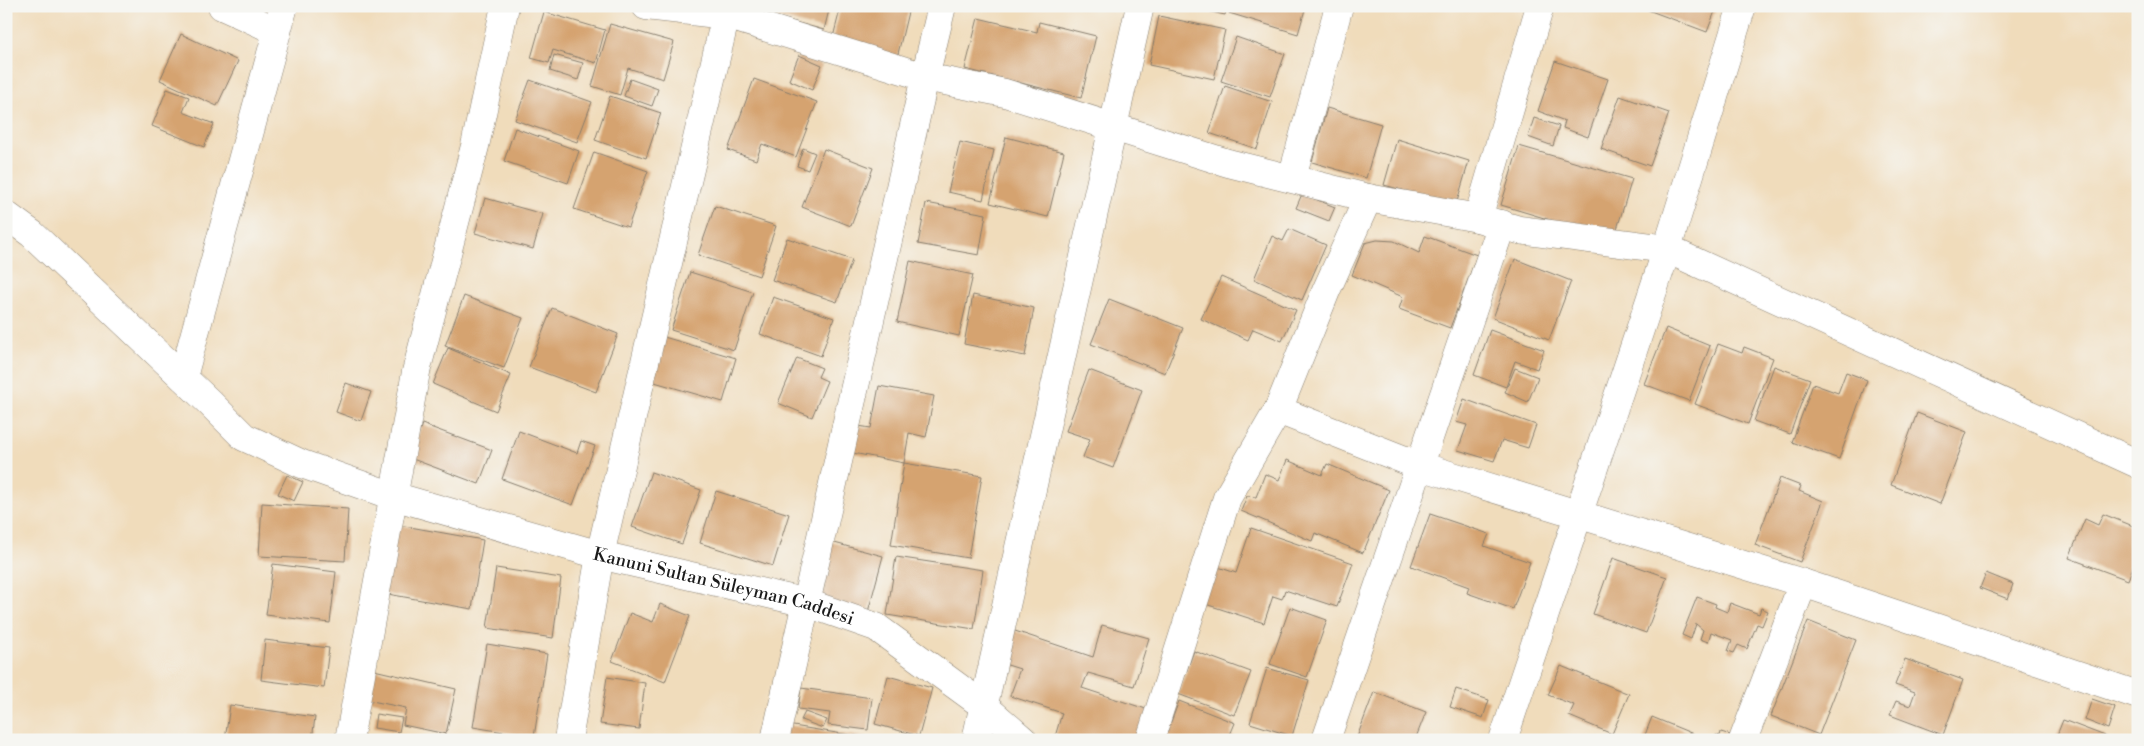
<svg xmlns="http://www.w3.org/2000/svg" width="2144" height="746" viewBox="0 0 2144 746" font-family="'Libre Bodoni',serif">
<rect width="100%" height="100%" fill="#f6f6f2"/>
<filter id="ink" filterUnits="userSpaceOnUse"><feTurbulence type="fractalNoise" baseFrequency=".02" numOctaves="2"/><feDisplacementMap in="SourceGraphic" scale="10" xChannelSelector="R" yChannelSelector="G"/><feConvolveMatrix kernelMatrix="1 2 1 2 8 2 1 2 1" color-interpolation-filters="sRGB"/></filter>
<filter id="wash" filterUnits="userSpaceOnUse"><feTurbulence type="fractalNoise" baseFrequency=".0096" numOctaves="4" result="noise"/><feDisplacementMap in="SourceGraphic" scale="20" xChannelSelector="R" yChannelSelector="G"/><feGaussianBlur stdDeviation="1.12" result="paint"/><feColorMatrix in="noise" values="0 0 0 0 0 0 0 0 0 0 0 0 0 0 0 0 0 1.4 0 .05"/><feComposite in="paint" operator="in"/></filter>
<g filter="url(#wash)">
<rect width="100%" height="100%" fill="#f0dcbb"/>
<g id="blocks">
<path fill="#d5a36f" d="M772 6H830L824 30 770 15Z
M841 6H887L908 12 897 58 832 41Z
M1186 6H1227L1225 15Z
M1231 6H1306L1298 34 1229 13Z
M1649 6H1717L1707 32 1648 10Z
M544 12 605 30 596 63 553 50 549 63 531 58Z
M1159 16 1225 30 1214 79 1149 65Z
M978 18 1037 32 1039 22 1096 36 1081 98 965 69Z
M610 24 674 42 663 79 628 68 620 95 592 86Z
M181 34 238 61 217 106 160 80Z
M1236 37 1285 54 1270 97 1221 81Z
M554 55 583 63 578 80 550 71Z
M799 55 822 65 812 90 789 80Z
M1555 61 1608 79 1588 137 1563 128 1565 121 1538 111Z
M630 79 658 89 652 106 624 96Z
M754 79 817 102 796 157 762 144 756 160 728 150Z
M530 80 592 102 577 142 515 120Z
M1225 86 1272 102 1257 149 1209 133Z
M167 89 189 97 183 112 214 124 204 147 152 126Z
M610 96 661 113 646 158 595 140Z
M1620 96 1669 113 1650 166 1601 149Z
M1327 108 1381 124 1366 178 1312 162Z
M1534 118 1559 126 1553 146 1528 137Z
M515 128 579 151 568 183 504 161Z
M1006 137 1064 152 1048 217 990 203Z
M1397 139 1469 161 1456 205 1384 185Z
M960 142 994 150 983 200 948 192Z
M1519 146 1632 179 1614 239 1501 205Z
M803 148 815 153 808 170 797 166Z
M824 149 873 168 851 226 802 207Z
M594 152 648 171 628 227 574 209Z
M1302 194 1335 207 1329 221 1296 208Z
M485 198 543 214 533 249 475 233Z
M926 203 986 214 979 255 918 244Z
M715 206 776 226 759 276 698 255Z
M1289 229 1326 245 1302 300 1254 279 1272 236 1283 241Z
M1425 236 1477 255 1450 328 1399 309 1403 297 1352 275 1365 243 1377 240 1394 241 1419 253Z
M787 238 852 260 837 302 772 280Z
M1515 259 1571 281 1549 340 1493 318Z
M910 261 973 275 959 336 897 322Z
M690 272 753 292 734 350 671 330Z
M1221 277 1296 310 1282 341 1253 329 1248 340 1201 319Z
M973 295 1034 308 1025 356 964 344Z
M464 296 523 318 504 368 445 346Z
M773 297 834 318 821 356 760 334Z
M1109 299 1183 328 1165 373 1091 344Z
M552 308 618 334 596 392 529 367Z
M1666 328 1710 346 1689 401 1644 384Z
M1490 330 1544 350 1537 369 1515 361 1506 387 1474 375Z
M664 337 736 358 723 402 651 381Z
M1718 344 1742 353 1744 347 1773 358 1748 424 1695 404Z
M448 348 511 375 496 411 433 384Z
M797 358 822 368 818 377 827 381 812 417 778 403Z
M1774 366 1810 379 1790 434 1754 421Z
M1515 368 1538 377 1528 402 1505 392Z
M1089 370 1142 390 1113 468 1083 457 1090 439 1066 431Z
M1846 372 1867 380 1839 459 1792 442 1813 384 1838 393Z
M346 383 371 392 361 421 336 412Z
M879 386 934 396 926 437 909 433 904 463 853 453 858 426 871 428Z
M1464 399 1536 425 1528 448 1502 440 1494 461 1458 450 1467 425 1456 422Z
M1917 413 1967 432 1940 504 1891 485Z
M422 424 492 450 479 484 410 458Z
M519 431 577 453 581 441 595 446 573 505 502 479Z
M1287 460 1322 475 1327 464 1389 490 1363 553 1315 533 1312 541 1241 511 1247 496 1256 497 1265 474 1279 480Z
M904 463 982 476 968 558 891 545Z
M651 472 701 490 682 544 632 527Z
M287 475 303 482 294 501 278 494Z
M1780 478 1801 486 1799 491 1823 501 1800 562 1755 545Z
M716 491 789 514 773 566 700 543Z
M262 503 348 509 345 561 259 556Z
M1430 514 1489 534 1484 546 1530 562 1513 609 1467 593 1469 587 1411 566Z
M2103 514 2138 528V554L2128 580 2069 558 2085 519 2098 525Z
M393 524 483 540 472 609 382 593Z
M1251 528 1353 563 1337 607 1285 590 1282 599 1273 596 1264 623 1199 602 1212 565 1236 573Z
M827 541 883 556 868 612 812 597Z
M896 557 983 570 974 629 887 615Z
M1613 558 1667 577 1646 633 1593 614Z
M273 564 336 572 330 623 266 615Z
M496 568 561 578 553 638 487 628Z
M1986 573 2013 584 2008 599 1980 588Z
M1697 597 1716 604 1715 607 1727 612 1730 603 1759 614 1761 608 1768 611 1762 626 1757 624 1747 649 1738 645 1734 653 1728 651 1732 640 1711 632 1708 642 1700 639 1703 630 1696 624 1691 639 1682 635Z
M660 604 690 616 665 682 612 661 630 613 653 622Z
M1290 607 1327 620 1307 677 1270 664Z
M1808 621 1856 640 1819 735 1771 716Z
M1102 625 1149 638 1134 686 1088 673 1082 688 1149 710 1140 740H1054L1062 713 1010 696 1020 669 998 662 1009 629 1093 657Z
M265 640 329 648 324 688 261 680Z
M487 644 547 654 534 737 473 727Z
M1194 651 1251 672 1234 715 1178 694Z
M1905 659 1963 680 1943 735 1890 715 1896 701 1910 706 1915 692 1895 685Z
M1561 666 1629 694 1612 734 1569 716 1574 705 1548 695Z
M1267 668 1309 680 1292 736 1250 723Z
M374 670 456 689 446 734 403 725 406 708 367 700Z
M888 676 932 688 919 736 875 724Z
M607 677 645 683 639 729 600 724Z
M801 688 872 698 868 730 828 725 830 713 798 709Z
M1456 689 1489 700 1483 718 1450 707Z
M1374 692 1426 712 1415 740H1356Z
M2092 699 2115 707 2108 729 2085 720Z
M1179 701 1235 723 1230 735 1241 740H1164Z
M230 705 315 717 312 740H225Z
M805 712 827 720 823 728 801 720Z
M376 714 402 718 399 732 374 728Z
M1652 717 1708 740H1643Z
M2063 720 2105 736 2104 740H2055Z
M787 725 868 738V740H785Z
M1721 732 1737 737 1736 740H1714L1716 735 1720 736Z
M1249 733 1266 740H1247Z"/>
</g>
</g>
<g filter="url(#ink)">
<use href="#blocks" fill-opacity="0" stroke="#867c6c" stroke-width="1"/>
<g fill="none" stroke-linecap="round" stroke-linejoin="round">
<defs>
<g id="minor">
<path d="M222 6 277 31"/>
<path d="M646 6 726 15 925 77 1005 93 1228 163 1368 198 1478 218 1519 230 1667 249 2138 464"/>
<path d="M1292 178 1339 6"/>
<path id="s1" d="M6 215 32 234 209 402 244 437 302 464 393 496 600 555 807 603 876 627 984 706 1023 740"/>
<path d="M1478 218 1540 6"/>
<path d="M183 377 284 6"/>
<path d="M1278 410 1420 466 1803 583 2138 695"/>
<path d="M349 740 416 372 475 146 505 6"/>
<path d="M568 740 600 555 728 6"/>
<path d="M775 740 925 77 942 6"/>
<path d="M976 740 1140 6"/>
<path d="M1150 740 1227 498 1278 410 1326 291 1368 198"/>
<path d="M1326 740 1502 224"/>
<path d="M1503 740 1667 249 1742 6"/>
<path d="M1743 740 1803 583"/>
</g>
</defs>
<use href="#minor" stroke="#867c6c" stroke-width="29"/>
<use href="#minor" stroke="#fff" stroke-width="28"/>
</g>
</g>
<g text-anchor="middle" stroke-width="4" stroke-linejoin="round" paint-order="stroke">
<g font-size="18" fill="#1c1c1c" stroke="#f6f6f2">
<text dy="6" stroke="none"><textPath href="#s1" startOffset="829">Kanuni Sultan Süleyman Caddesi</textPath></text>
</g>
</g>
<rect width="2144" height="746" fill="none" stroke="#f6f6f2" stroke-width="25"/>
</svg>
